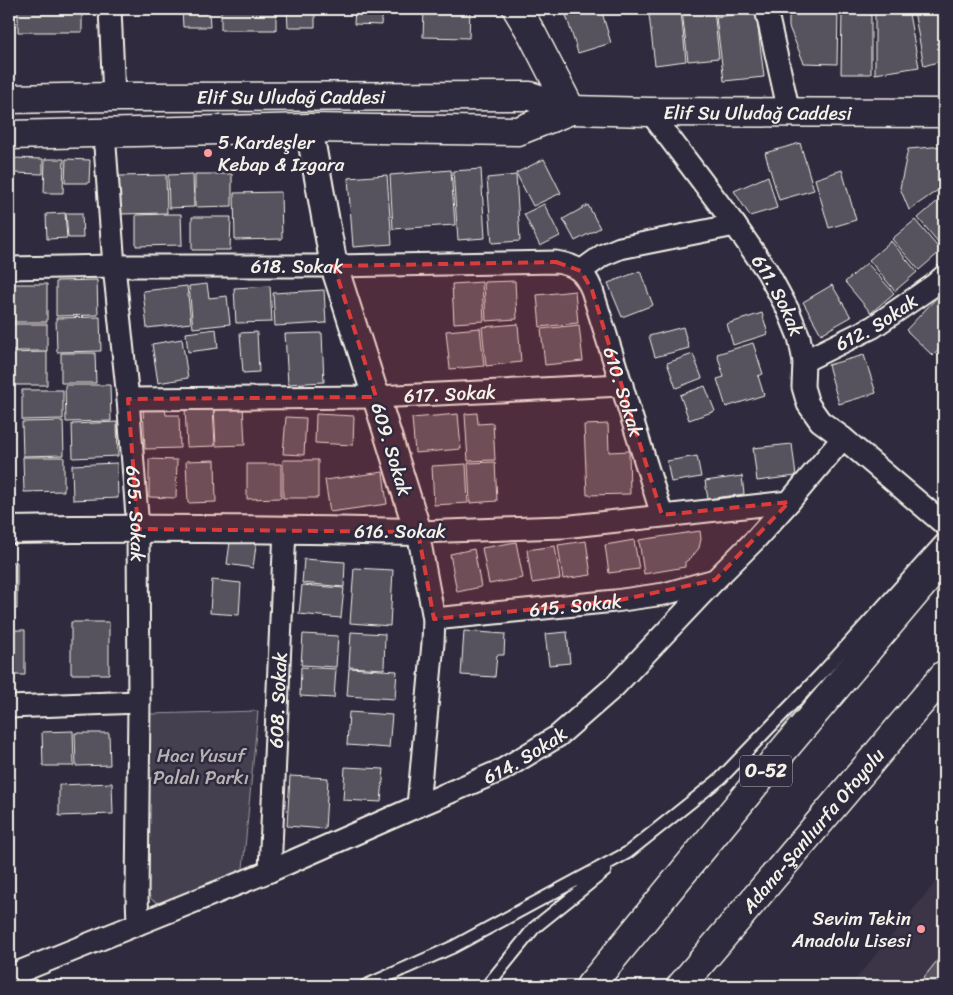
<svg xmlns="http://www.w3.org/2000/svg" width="953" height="995" viewBox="0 0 953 995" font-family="Sriracha,sans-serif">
<rect width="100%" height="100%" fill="#2f2a3d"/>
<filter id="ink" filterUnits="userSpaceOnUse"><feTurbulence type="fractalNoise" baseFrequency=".02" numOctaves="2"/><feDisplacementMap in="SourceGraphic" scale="10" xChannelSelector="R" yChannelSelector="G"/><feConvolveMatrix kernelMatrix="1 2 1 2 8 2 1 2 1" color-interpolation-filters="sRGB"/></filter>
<g filter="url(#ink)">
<path fill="#3b3647" d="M944 872V986H850Z"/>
<path fill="#454050" stroke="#9c989c" d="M258 711 242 879 161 904 152 900 148 893 150 714Z"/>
<path fill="#56525f" stroke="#f4f1e8" d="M18 9H82V32H18Z
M182 9H209L210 27H183Z
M221 9H276V30H221Z
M287 9H315V27H288Z
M355 9H382L381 25 354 24Z
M424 9H470L469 38 423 37Z
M588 9H601L611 43 578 53 566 15Z
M702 9H714L719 58 688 61 682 11Z
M789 9H838L837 64 804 63 789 27Z
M842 9H871V74H841Z
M875 9H908L919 67 875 74Z
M920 9H944V60L924 66 914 11Z
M681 11 686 61 655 65 649 15Z
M756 12 764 77 724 81 716 17Z
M800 143 814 190 779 200 765 153Z
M944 146V186L909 210 900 188 908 149Z
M12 158 43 159V174L12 173Z
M45 159H64L63 193H44Z
M66 159 90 160 89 183H65Z
M544 159 561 193 533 206 516 173Z
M481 169 485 238 458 240 453 171Z
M451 170 455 225 393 229 390 175Z
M842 170 856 220 829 228 815 179Z
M193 174 194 207 169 208 168 175Z
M195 174H232V206L195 207Z
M166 175 167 213 120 214 119 176Z
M387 175 392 244 353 247 348 178Z
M516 175 520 241 492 243 487 178Z
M768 176 777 208 750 216 734 191Z
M281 192 282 239 235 240 234 193Z
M940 199 944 204V249L918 218Z
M544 204 560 236 540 246 524 214Z
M588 205 600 228 575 241 563 219Z
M65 213 67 238 47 239 46 214Z
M66 213H82L83 238H68Z
M167 214H181L182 245 136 246V215Z
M192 217H231L230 250H192Z
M915 220 941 251 919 270 892 239Z
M891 241 917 272 895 291 869 260Z
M867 263 894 293 871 313 845 282Z
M640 271 653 305 622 317 608 283Z
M97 280 98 315 56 316V281Z
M515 281 517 319 486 321 484 282Z
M482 282 484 321 454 323 452 284Z
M9 284H47V322H9Z
M207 284 209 298 227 296 230 324 193 328 189 286Z
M832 285 851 317 821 334 803 302Z
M187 286 191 323 147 328 143 291Z
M270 286 272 322 236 323 234 288Z
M324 290 326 323 275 326 273 293Z
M575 291 578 323 540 327 537 295Z
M943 291 944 293V344L933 356 906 330Z
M762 313 768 334 733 345 727 324Z
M100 317 101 351 57 352 56 318Z
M9 324H47V351H9Z
M518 324 521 362 486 366 482 327Z
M579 325 583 361 545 365 541 329Z
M683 327 689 348 655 357 649 336Z
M480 328 484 366 450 369 446 331Z
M216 329 218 348 188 352 186 333Z
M257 332 259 372 243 373 240 333Z
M322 333 324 382 288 384 285 334Z
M182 339 188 378 158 383 152 344Z
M753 343 763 374 758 376 764 395 726 407 717 379 724 377 717 354Z
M47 352V385H9V353Z
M61 353H95L96 383H61Z
M693 354 702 378 676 388 667 363Z
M864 355 876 393 839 404 828 365Z
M65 385H110L111 421 66 422Z
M705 386 715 411 689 420 680 395Z
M22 390H63V419L22 420Z
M243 406 245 445 216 446 214 407Z
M165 407 166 415H179L180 448 145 449 143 408Z
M213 407 215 446 187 447 185 408Z
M477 413 478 424 493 423 495 460 468 461 465 414Z
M316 414 354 416 353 445 315 443Z
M458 414 461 449 415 453 412 418Z
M286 417 306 418 304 455 283 454Z
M63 421 64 455 23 456 22 422Z
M117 422 118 456 73 458 72 424Z
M608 424 609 452 629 451 630 494 587 495 584 425Z
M792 444 796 476 757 481 753 448Z
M697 456 701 477 671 482 667 461Z
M23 457H64V491L24 492Z
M149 459 177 460 176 498 149 497Z
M215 460 216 502 188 503 186 461Z
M283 460H318V498H283Z
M495 462 497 501 470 503 468 463Z
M117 463 118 498 73 500 72 465Z
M247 464H281V498L247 499Z
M466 464 468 503 434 505 432 466Z
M383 472 387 504 330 512 325 480Z
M742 476 744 494 708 499 705 481Z
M700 531 701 539 699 548 691 558 685 562V567L644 574 639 540Z
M231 535 257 538 253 568 227 564Z
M634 540 639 569 609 573 605 545Z
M586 541 591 575 563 579 558 545Z
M516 542 523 578 489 584 482 548Z
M555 546 560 579 532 583 527 550Z
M474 549 481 587 457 592 450 554Z
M304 559 345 562 344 587 302 583Z
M9 562H17V609H9Z
M354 568 393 570 390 626 350 623Z
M212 580 241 583 239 615 210 613Z
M302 585 344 588 341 618 299 614Z
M71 622H109V674H71Z
M9 630H25V675H9Z
M464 631 505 634 504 655H497L495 677 461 675Z
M351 632 385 634 384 669 349 667Z
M567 632 570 663 549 665 545 634Z
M303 634 338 636 336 667 301 665Z
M301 667 336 669 334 698 300 696Z
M349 668 397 671 395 699 347 696Z
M349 712 392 715 389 748 347 745Z
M73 731 74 766H43L42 732Z
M75 733H109L110 765 76 766Z
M345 767 384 769 381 802 343 800Z
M290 776 328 778 325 829 287 826Z
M112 783 113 814 59 816V785Z
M9 788H14V813H9Z
M9 815H14V840H9Z
M944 952V986H917Z"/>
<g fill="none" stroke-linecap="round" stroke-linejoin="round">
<defs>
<path id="service" d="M365 986 453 947 627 853 721 778 822 673 944 538
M487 986 534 928 605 871"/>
<g id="minor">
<path d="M110 9 114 97"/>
<path d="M766 9 789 112"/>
<path id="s1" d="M650 112 735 225 767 271 788 310 799 337 804 361 803 387 808 404 820 421 843 438 944 524"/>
<path id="s2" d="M104 133 114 266 128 399 138 529 139 702 137 896 138 924 270 871 418 806 502 770 558 736 615 686 715 580 755 540 789 502 843 438"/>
<path id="s3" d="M9 268 114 266H334L556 262C576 265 584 271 592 290L662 515"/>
<path d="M581 271 603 255 620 248 735 225"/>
<path id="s4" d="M804 361 873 327 934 285 944 276"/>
<path id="s5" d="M128 399 376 397 622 385"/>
<path id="s6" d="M434 619 615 601 664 594 715 580"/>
<path d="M9 707 139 702"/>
<path d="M418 806 433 643 434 619 418 532 563 527 789 502"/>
<path id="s7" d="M270 871 285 529"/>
<path d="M9 976 138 924"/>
</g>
<path id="tertiary" d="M9 530C145 527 281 529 418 532L376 397 334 266 309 128"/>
<g id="secondary">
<path d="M517 9 532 34 571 110"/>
<path id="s8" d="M9 99 114 97 530 96 571 110 650 112 944 113"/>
<path d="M9 135 309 128 518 131 571 110"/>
</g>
<g id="motorway">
<path d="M590 986 770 766 944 559"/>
<path id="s9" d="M681 986 944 675"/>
</g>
</defs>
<use href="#service" stroke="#f4f1e8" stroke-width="15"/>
<use href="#minor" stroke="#f4f1e8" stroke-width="25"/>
<use href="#tertiary" stroke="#f4f1e8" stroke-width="30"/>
<use href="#secondary" stroke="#f4f1e8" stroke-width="31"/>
<use href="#motorway" stroke="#f4f1e8" stroke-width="31"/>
<use href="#service" stroke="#2f2a3d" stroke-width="11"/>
<use href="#minor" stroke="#2f2a3d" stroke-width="21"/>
<use href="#tertiary" stroke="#2f2a3d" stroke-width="26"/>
<use href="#secondary" stroke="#2f2a3d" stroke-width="28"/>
<use href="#motorway" stroke="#2f2a3d" stroke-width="28"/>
</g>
</g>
<path fill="#d93c3b" fill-opacity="0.2" stroke="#d93c3b" stroke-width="4" stroke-dasharray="10 6" stroke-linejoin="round" d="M556 262 581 271 592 290 662 515 789 502 715 580 615 601 434 619 418 532 138 529 128 399 376 397 334 266Z"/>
<g fill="#ff9aa2" stroke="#2f2a3d" stroke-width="2">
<circle cx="208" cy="153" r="5"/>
<circle cx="921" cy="929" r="5"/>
</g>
<g text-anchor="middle" stroke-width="5" stroke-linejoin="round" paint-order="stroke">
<rect fill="#2f2a3d" stroke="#b9b5b5" stroke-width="1" x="740" y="755.5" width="52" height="31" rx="4"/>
<g font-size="18" font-weight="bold" fill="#f4f1e8">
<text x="766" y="777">O-52</text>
</g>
<g font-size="19" fill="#f4f1e8" stroke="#2f2a3d">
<text dy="7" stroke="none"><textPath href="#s8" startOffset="282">Elif Su Uludağ Caddesi</textPath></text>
<text dy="7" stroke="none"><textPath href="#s8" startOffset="751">Elif Su Uludağ Caddesi</textPath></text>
<text dy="7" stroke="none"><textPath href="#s3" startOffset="288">618. Sokak</textPath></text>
<text dy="7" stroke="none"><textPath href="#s1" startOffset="224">611. Sokak</textPath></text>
<text dy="7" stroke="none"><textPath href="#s4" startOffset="82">612. Sokak</textPath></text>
<text dy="7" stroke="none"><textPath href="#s3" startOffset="702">610. Sokak</textPath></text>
<text dy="7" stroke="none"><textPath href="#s5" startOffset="322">617. Sokak</textPath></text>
<text transform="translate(392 449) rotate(73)" y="7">609. Sokak</text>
<text dy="7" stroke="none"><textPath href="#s2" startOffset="382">605. Sokak</textPath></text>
<text x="400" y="538">616. Sokak</text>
<text dy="7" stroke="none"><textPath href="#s6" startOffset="142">615. Sokak</textPath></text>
<text dy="7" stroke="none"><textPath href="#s7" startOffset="171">608. Sokak</textPath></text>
<text dy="7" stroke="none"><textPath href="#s2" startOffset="1215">614. Sokak</textPath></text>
<text dy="7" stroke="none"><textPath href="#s9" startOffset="204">Adana-Şanlıurfa Otoyolu</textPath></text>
</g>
<g font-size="19" fill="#f4f1e8" stroke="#2f2a3d" text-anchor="start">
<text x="218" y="149">5 Kardeşler<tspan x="218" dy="22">Kebap &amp; Izgara</tspan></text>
<text x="911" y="925" text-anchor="end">Sevim Tekin<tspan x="911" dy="22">Anadolu Lisesi</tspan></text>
</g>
<g font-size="19" fill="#b7b3b3" stroke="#2f2a3d">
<text x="201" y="762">Hacı Yusuf<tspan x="201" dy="22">Palalı Parkı</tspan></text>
</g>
</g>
<rect width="953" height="995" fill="none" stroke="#2f2a3d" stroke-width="30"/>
<rect x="15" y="15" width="923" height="965" fill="none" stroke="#f4f1e8" stroke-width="2" filter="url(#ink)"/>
</svg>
